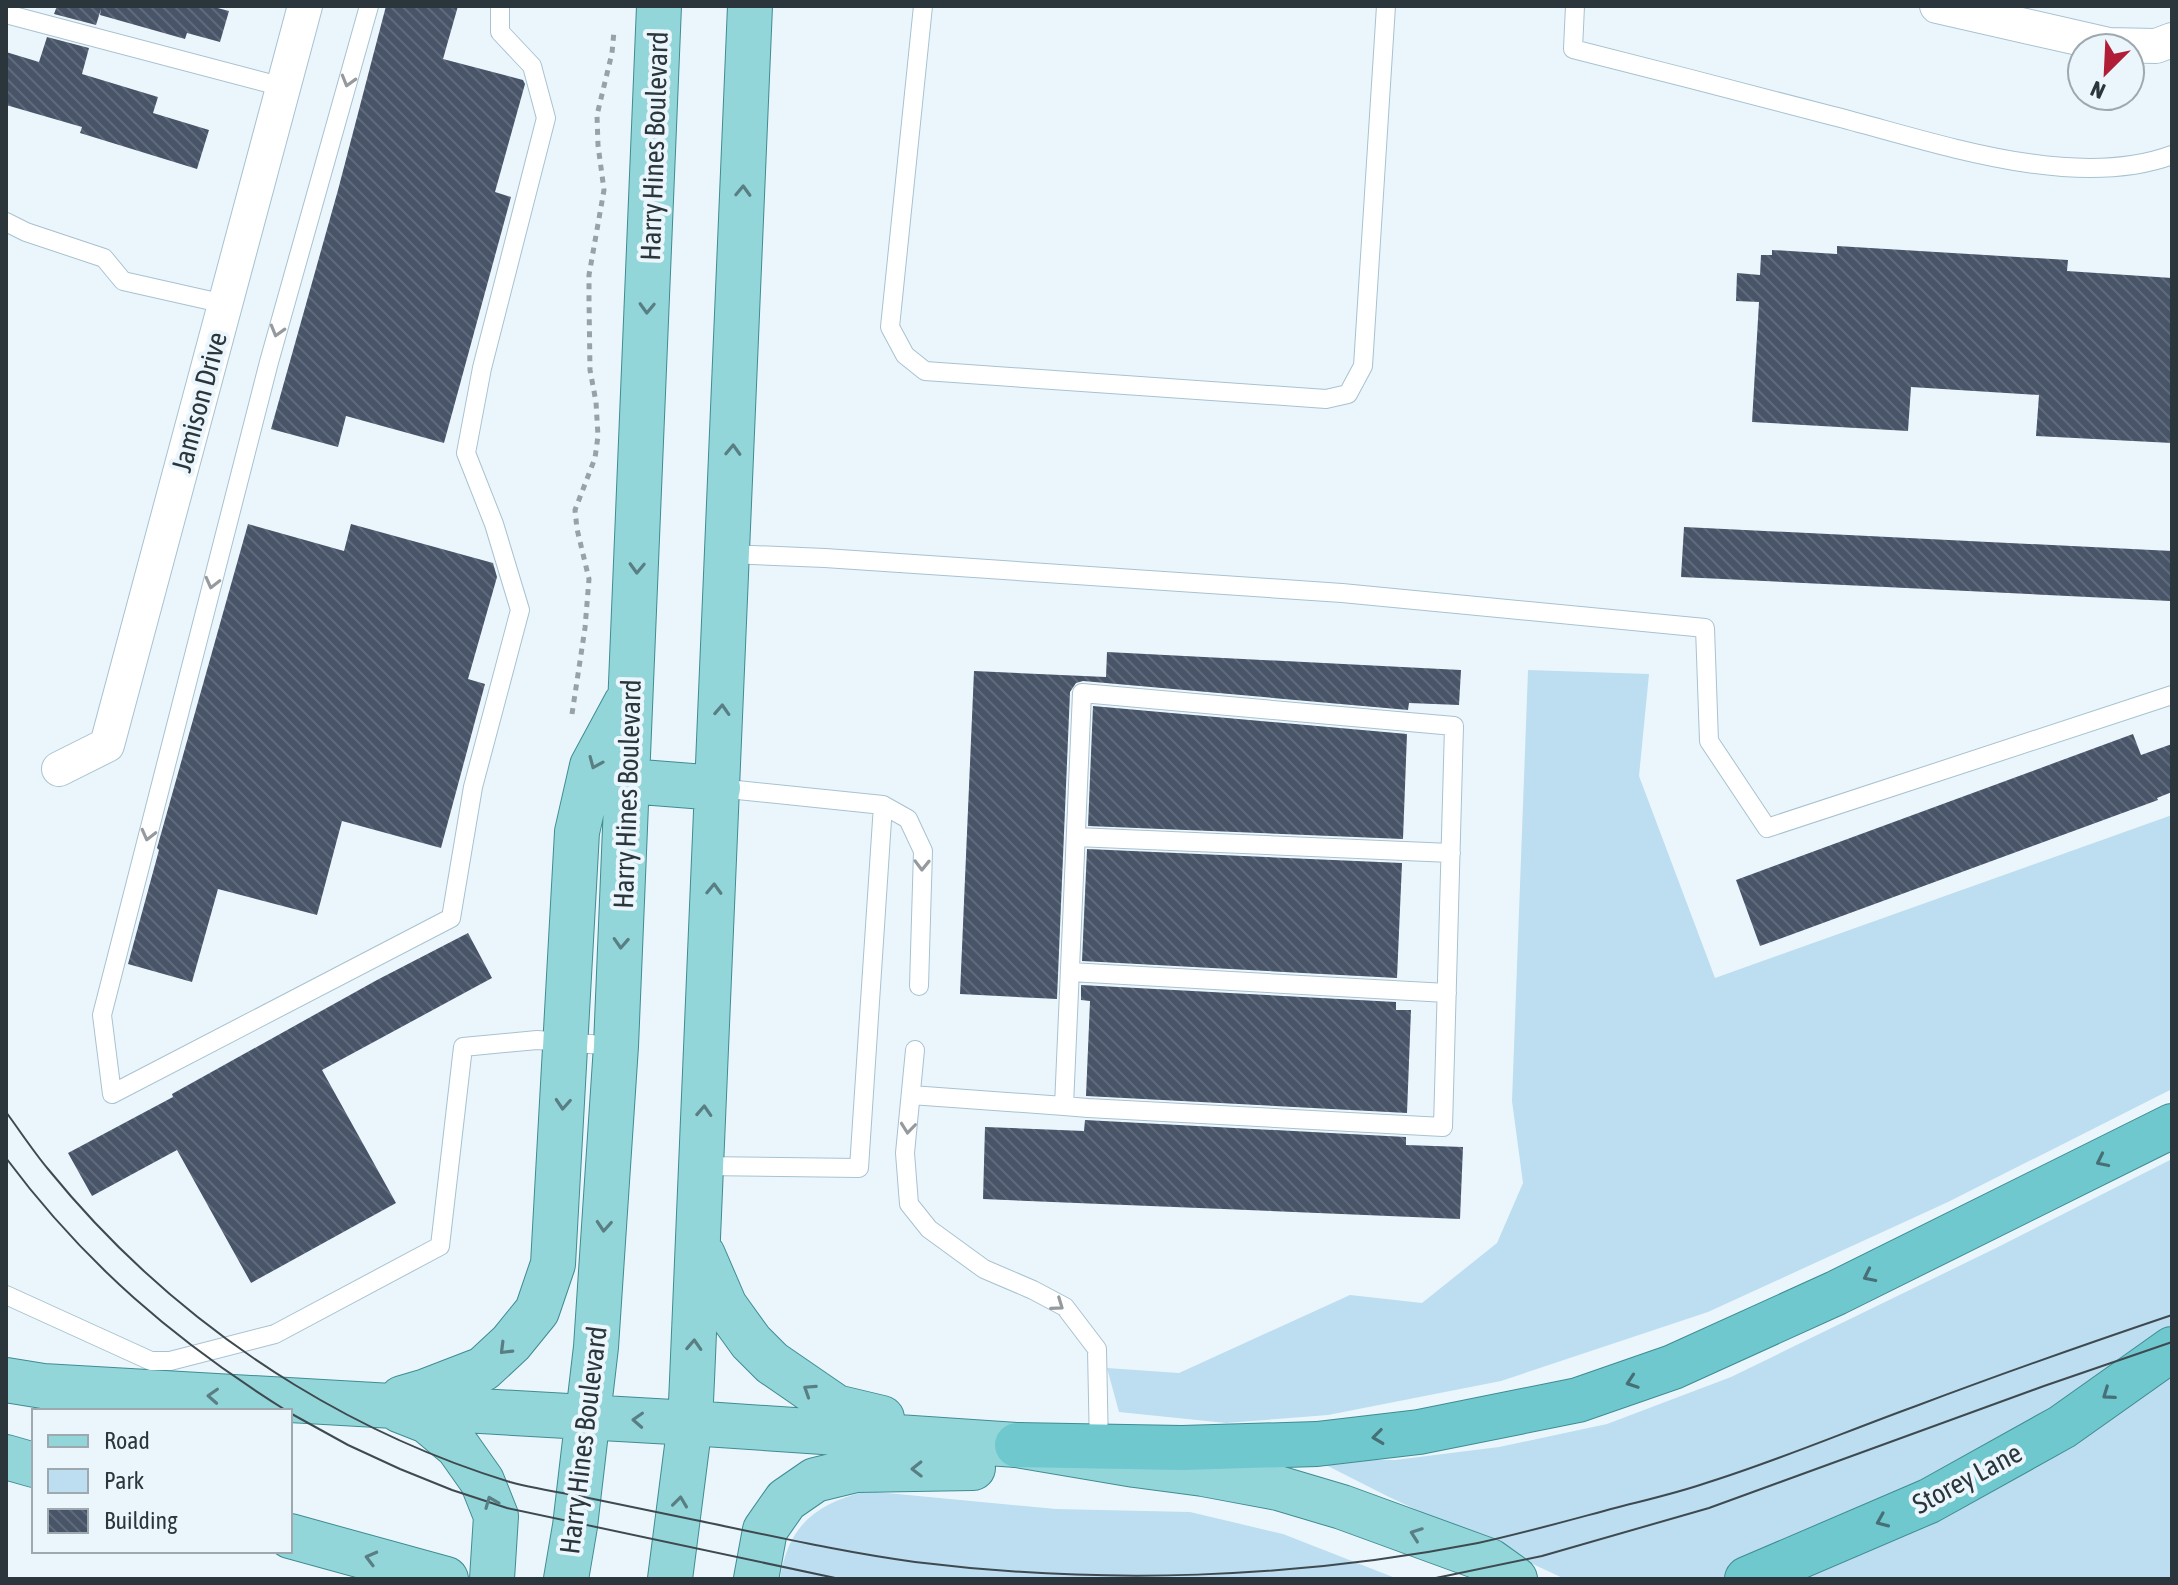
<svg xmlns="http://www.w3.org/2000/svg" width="2178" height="1585" viewBox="0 0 2178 1585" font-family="'Asap Condensed',sans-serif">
<defs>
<pattern id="building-back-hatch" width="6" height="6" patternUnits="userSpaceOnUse" patternTransform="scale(2)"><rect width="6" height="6" fill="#485468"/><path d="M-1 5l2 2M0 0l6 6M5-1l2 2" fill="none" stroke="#606a7a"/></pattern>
</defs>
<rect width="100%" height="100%" fill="#ebf6fc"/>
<path fill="#bcdef0" d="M1528 670 1649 674 1639 776 1715 978 2172 815V1089L1948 1202 1708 1312 1501 1381 1328 1415 1226 1423 1119 1412 1107 1368 1179 1373 1350 1295 1422 1303 1497 1243 1523 1183 1512 1101Z
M2172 1159V1579H1565L1389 1497 1314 1459 1395 1460 1499 1447 1607 1424 1731 1377 1996 1248Z
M866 1491 1056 1509 1190 1512 1283 1534 1398 1579H780C788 1525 816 1504 866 1491Z"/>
<path fill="url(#building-back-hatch)" d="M57 6H210L229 11 220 42 187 33 185 39 100 15 101 9 96 25 54 14Z
M386 6H458L443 59 523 80 525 84 495 192 511 197 444 443 346 416 338 447 271 429 338 190Z
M47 37 89 48 82 74 158 97 153 113 209 130 197 169 80 133 82 127 6 105V52L39 62Z
M1837 246 2068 260 2067 271 2172 278V443L2036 436 2039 395 1911 387 1908 431 1752 422 1759 302 1736 301 1737 273 1760 275 1761 255H1772V250L1837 254Z
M248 524 344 551 351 524 493 563 497 577 468 679 485 684 441 848 342 821 317 915 218 889 192 982 128 964 159 850 157 848Z
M1684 527 2172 551 2170 601 1681 577Z
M1107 652 1461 670 1459 705 1409 703 1408 710 1083 681 1076 683 1070 692 1057 999 960 994 974 671 1106 677Z
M1093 706 1407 734 1403 839 1088 826Z
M2133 734 2141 755 2172 744V792L2157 798 2158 800 1760 946 1736 880Z
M1087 849 1402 863 1397 978 1082 961Z
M468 933 492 978 322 1070 396 1203 251 1283 177 1150 92 1196 68 1153 173 1097 172 1094 377 980Z
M1081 985 1396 1002V1010H1411L1407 1113 1086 1096 1090 1001 1081 1000Z
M1085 1120 1406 1137V1145L1463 1147 1460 1219 983 1199 985 1127 1084 1131Z"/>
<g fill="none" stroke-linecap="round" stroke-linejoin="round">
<defs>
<path id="service" d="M369 6 269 362 102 1015 112 1094 451 918 473 787 520 610 494 524 466 453 482 368 546 118 532 66 500 32V6
M923 6 890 327 905 355 925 371 1326 399 1348 394 1363 366 1386 6
M1575 6 1573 49C1660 71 1746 93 1833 116 1932 141 2072 192 2172 155
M6 14 283 87
M6 222 26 232 104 258 123 281 225 304
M729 554 825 558 1342 593 1705 628 1709 741 1767 828 2172 695
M883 805 908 819 923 851 919 986
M1076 837 1451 853
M1070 972 1447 993
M915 1050 905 1153 909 1204 929 1229 984 1269 1033 1290 1065 1307 1097 1349 1099 1449
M911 1095 1064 1106 1088 1108 1443 1127 1454 726 1082 693 1064 1106
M701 1166 859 1168 883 805 718 788
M6 1295 151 1361H170L275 1334 440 1246 463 1047 537 1040 616 1046"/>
<path id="minor" d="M1937 6 2109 45 2156 46 2172 40
M59 769 107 745 305 6"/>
<path id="primary" d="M628 781 718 788
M703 1255 725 1306 751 1342 772 1363 836 1407 882 1418
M6 1380 43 1386 690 1423 1017 1445 1135 1465 1203 1474 1278 1488 1342 1507 1490 1561 1515 1579
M402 1398 426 1391 483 1369 511 1343 537 1311 553 1264 577 832 592 766 626 703
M399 1410 427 1421 458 1447 482 1481 496 1516 492 1579
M6 1457 34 1465
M290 1536 446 1579
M566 1579 575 1526 596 1347 616 1046 659 6
M670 1579 690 1423 692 1380 750 6
M756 1579 765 1530 786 1500 815 1480 856 1470 973 1468"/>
<path id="trunk" d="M1017 1445 1182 1448 1317 1444 1419 1432 1578 1400 1673 1367 1836 1293 2172 1126
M1747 1579 1929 1501 2062 1427 2172 1349"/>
</defs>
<use href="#service" stroke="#a7c2d0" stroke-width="20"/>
<use href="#minor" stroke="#a7c2d0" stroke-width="36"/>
<use href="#primary" stroke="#3f8c92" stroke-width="46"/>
<use href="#trunk" stroke="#3f8c92" stroke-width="46"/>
<path stroke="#97a2a8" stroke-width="5" stroke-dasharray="6 6" stroke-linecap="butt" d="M572 714 585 628 589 579 577 529 575 510 595 458 598 436 596 402 590 370 589 300V275L604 190 598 145 597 115 612 53 614 31"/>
<use href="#service" stroke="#fff" stroke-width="18"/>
<use href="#minor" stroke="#fff" stroke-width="34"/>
<use href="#primary" stroke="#92d6da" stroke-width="44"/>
<use href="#trunk" stroke="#6ec8ce" stroke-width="44"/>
<path stroke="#3f4a50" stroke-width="2" d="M6 1112C20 1131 33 1151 48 1169 117 1254 202 1328 295 1385 362 1426 435 1459 510 1482 532 1488 556 1492 579 1496 618 1504 656 1512 695 1520 768 1535 841 1552 915 1562 1101 1585 1294 1579 1478 1543 1524 1533 1570 1520 1615 1508 1646 1500 1677 1493 1706 1483 1777 1461 1847 1431 1916 1406 2001 1374 2086 1344 2172 1315
M6 1158C85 1264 175 1341 287 1411
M290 1413 348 1445 400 1469 452 1490 507 1508 840 1579
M1431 1579 1542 1556 1709 1508 2044 1386 2172 1342"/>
</g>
<defs><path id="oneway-chevron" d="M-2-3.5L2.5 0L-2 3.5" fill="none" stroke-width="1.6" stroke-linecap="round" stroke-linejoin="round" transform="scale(2)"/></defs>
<g stroke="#959a9e">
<use href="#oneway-chevron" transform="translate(348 81) rotate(106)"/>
<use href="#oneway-chevron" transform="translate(277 331) rotate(106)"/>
<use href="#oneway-chevron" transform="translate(212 583) rotate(104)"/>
<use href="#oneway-chevron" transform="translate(148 835) rotate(104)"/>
<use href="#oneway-chevron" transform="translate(922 865) rotate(91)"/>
<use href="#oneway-chevron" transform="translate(908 1128) rotate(96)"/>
<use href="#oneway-chevron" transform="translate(1058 1305) rotate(35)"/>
</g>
<g stroke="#597e83">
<use href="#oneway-chevron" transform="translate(743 191) rotate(-88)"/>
<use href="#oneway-chevron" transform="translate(647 308) rotate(92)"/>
<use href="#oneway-chevron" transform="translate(733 450) rotate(-88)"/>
<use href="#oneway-chevron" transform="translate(637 568) rotate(92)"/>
<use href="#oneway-chevron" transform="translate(722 710) rotate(-87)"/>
<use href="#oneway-chevron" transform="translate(595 763) rotate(113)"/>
<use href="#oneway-chevron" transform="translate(714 889) rotate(-88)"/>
<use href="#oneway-chevron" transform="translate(621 943) rotate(93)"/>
<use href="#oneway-chevron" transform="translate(563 1104) rotate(94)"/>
<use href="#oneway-chevron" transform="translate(704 1111) rotate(-87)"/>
<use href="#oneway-chevron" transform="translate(604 1226) rotate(94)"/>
<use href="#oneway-chevron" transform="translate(694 1345) rotate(-87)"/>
<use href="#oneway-chevron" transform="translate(505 1349) rotate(135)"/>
<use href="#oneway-chevron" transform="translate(809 1390) rotate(-147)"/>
<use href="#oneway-chevron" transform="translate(213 1396) rotate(-177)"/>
<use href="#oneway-chevron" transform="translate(638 1420) rotate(-177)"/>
<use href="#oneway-chevron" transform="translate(917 1469) rotate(179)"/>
<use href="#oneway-chevron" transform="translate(491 1502) rotate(-112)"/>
<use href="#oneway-chevron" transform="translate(680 1502) rotate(-83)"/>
<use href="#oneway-chevron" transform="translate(1416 1534) rotate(-160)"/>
<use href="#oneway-chevron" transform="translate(371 1558) rotate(-165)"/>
</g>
<g stroke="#467076">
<use href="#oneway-chevron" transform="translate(2102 1161) rotate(154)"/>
<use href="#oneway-chevron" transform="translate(1869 1276) rotate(154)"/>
<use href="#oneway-chevron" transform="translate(1632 1382) rotate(161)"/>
<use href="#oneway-chevron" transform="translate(2108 1394) rotate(145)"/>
<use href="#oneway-chevron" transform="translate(1378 1437) rotate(173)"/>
<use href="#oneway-chevron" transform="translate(1882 1521) rotate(157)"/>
</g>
<g text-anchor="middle" stroke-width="8" stroke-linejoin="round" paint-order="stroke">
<g font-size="28" fill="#2b363c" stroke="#ebf6fc">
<text transform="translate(654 146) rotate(-88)" y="10">Harry Hines Boulevard</text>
<text transform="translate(199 402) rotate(-75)" y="10">Jamison Drive</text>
<text transform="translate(627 794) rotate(-88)" y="10">Harry Hines Boulevard</text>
<text transform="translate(583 1440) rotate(-83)" y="10">Harry Hines Boulevard</text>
<text transform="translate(1967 1478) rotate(-28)" y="10">Storey Lane</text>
</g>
</g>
<rect width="2178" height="1585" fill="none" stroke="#2b363c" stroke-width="16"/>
<rect x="32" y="1409" width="260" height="144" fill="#ebf6fc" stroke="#9ea9af" stroke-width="2"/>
<rect x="48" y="1435" width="40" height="12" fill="#92d6da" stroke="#9ea9af" stroke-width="2"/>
<text x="104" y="1449" font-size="24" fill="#2b363c">Road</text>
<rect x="48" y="1469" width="40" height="24" fill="#bcdef0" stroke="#9ea9af" stroke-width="2"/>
<text x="104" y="1489" font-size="24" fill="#2b363c">Park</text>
<rect x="48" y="1509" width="40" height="24" fill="url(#building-back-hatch)" stroke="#9ea9af" stroke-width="2"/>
<text x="104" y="1529" font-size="24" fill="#2b363c">Building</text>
<g transform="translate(2106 72) rotate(204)"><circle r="38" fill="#ebf6fc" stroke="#9ea9af" stroke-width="2"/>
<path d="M0-6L14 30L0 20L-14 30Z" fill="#b11d36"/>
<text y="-12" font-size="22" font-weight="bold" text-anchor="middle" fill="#2b363c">N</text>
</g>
</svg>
